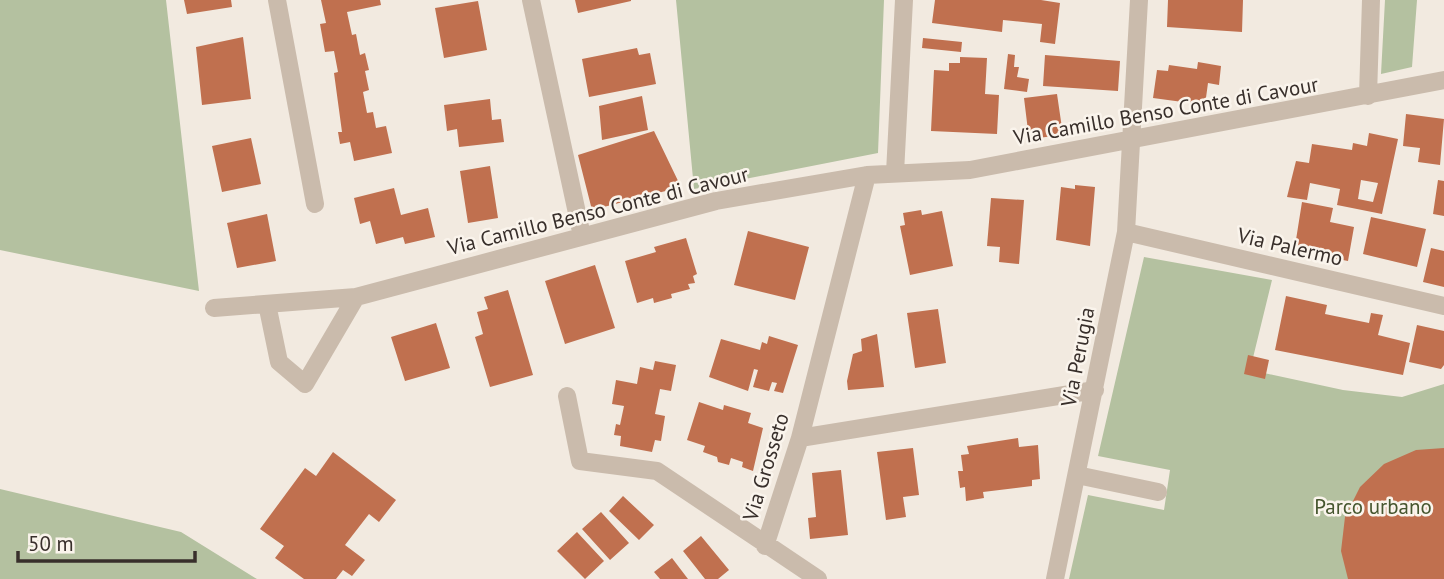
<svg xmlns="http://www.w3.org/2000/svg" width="1444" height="579" viewBox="0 0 1444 579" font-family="'PT Sans',sans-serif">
<rect width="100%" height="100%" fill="#f2eae0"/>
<path fill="#b4c1a0" d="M0 0H166L199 291 0 250Z
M676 0H884L878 153 694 189Z
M1385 0H1417L1412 67 1381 74Z
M1144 257 1272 280 1250 370 1343 390 1402 397 1444 384V579H1069L1088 495 1164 510 1170 470 1098 456Z
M0 489 181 532 257 579H0Z"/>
<path fill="#c0704f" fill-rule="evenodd" d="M184 0H231L232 7 187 14Z
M321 0H380L381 5 347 12 352 35 356 34 360 55 365 53 369 70 365 71 369 90 363 92 367 113 373 112 376 128 386 126 392 153 354 161 350 142 340 144 338 132H342L334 73 338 72 334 51 325 52 320 24 326 23Z
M575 0H631V1L578 13Z
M935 0H1041L1060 3 1055 44 1040 42 1042 24 1003 20 1002 32 932 23Z
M1168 0H1243L1242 32 1167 27Z
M478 1 487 50 444 58 435 8Z
M243 37 251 99 202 105 196 47Z
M923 38 962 42 961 52 922 48Z
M637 48 639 55 650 53 656 84 589 97 582 59Z
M1008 54 1015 55 1014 67H1019L1017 77 1029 79 1027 92 1004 89Z
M1045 55 1120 61 1118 91 1043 86Z
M960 57 987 58 985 94 999 95 997 134 931 131 934 70 949 71V63H960Z
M1198 62 1221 66 1219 85 1208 83 1205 105 1153 98 1157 70 1168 71 1169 65 1197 69Z
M1057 94 1063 135 1029 139 1024 98Z
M642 96 648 130 602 140 599 106Z
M490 99 492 120 501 119 504 142 459 147 457 129 447 131 444 105Z
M1406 114 1444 119 1440 165 1418 162 1420 148 1403 146Z
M654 131 681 187 592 210 578 155Z
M1369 133 1398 139 1382 214 1337 205 1340 189 1310 183 1307 200 1287 197 1296 161 1309 163 1312 144 1352 150 1353 143 1367 146ZM1361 180 1378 183 1373 202 1358 199Z
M251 138 261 184 222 192 212 146Z
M490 166 498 218 468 223 460 171Z
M1438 180 1444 181V216L1433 214Z
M1075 185 1095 187 1090 246 1056 240 1061 187 1075 189Z
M394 188 401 215 428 208 435 237 405 244 403 237 376 244 370 221 360 224 354 198Z
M991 198 1024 200 1019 264 999 262 1000 247 987 246Z
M1302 202 1333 208 1330 222 1354 227 1348 261 1322 256 1323 251 1295 246Z
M921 210 922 215 942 211 953 266 910 275 900 226 905 225 903 213Z
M267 214 276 261 237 268 227 223Z
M1371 217 1426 229 1417 267 1363 254Z
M748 231 809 247 795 300 734 285Z
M686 238 697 274 693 276 695 283 688 284 690 289 671 294 672 298 654 303 653 298 637 303 625 261 656 252 654 247Z
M1431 248 1444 251V287L1423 282Z
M595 265 615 328 565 344 545 281Z
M508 290 533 375 490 387 475 337 483 334 477 312 488 309 484 297Z
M1286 296 1327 305 1325 314 1369 323 1371 313 1383 315 1378 335 1410 343 1403 375 1275 350Z
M938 309 946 363 915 368 907 313Z
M436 323 450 368 405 381 391 337Z
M1417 325 1444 331V365L1441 369 1409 362Z
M877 334 884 387 848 390 847 381 853 354 862 351 861 339Z
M769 336 798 345 783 393 774 391 777 383 772 382 769 391 753 387 758 370 754 369 748 391 709 377 721 339 760 350 762 342 767 344Z
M1248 355 1269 360 1265 379 1244 374Z
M655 361 676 365 671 391 660 389 655 414 665 416 661 441 655 440 652 452 620 446 621 436 614 435 616 424 620 425 624 406 612 404 616 380 637 384 640 367 653 370Z
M699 402 723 410 724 405 751 413 748 423 763 428 753 471 742 467 743 462 731 458 729 465 718 462 717 457 703 452 705 446 687 440Z
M1018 438 1019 447 1038 445 1040 479 1032 480V486L983 492 984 498 966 501 965 487 960 488 958 471H963L961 455 969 454 967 446Z
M913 448 919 495 903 497 906 517 886 520 877 452Z
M1444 448V579H1348L1341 551 1345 517 1360 487 1384 464 1416 450Z
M333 452 396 500 379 522 369 514 345 545 365 560 352 576 343 570 336 579H304L275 558 284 546 260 529 305 468 316 476Z
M841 470 848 535 810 539 808 518 816 517 812 473Z
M623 496 654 525 639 540 609 511Z
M601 512 629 543 610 560 582 529Z
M577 532 604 561 585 579 557 551Z
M701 536 729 570 718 579H705L683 551Z
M672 558 688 579H660L654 572Z"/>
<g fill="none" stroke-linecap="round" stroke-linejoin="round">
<path stroke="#cabbac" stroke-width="18" d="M277 0 315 204
M531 0 582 236
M1368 96 1371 0
M895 173 904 0
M1126 232 1444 306
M356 297 716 201 867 175 970 170 1444 80
M214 308 356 297 305 384 279 362 267 304
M567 396 580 461 657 471 818 579
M800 438 1095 390
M1077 475 1158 492
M765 546 800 438 867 175
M1055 579 1126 232 1139 0"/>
</g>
<g text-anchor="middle" stroke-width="5" stroke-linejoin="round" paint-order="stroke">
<g font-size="21" fill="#382f2b" stroke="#faf4ec">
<text transform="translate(1166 111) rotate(-10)" y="7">Via Camillo Benso Conte di Cavour</text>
<text transform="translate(598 211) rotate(-14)" y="7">Via Camillo Benso Conte di Cavour</text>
<text transform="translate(1290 247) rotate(13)" y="7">Via Palermo</text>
<text transform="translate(1078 357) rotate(-79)" y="7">Via Perugia</text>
<text transform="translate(766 467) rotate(-73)" y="7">Via Grosseto</text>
</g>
<g font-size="21" fill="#46562f" stroke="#faf4ec">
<text x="1373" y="514">Parco urbano</text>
</g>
</g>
<path d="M18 551v10h177v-10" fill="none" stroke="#382f2b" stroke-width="3.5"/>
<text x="28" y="551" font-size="21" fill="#382f2b" stroke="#faf4ec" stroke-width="5" paint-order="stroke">50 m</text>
</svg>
